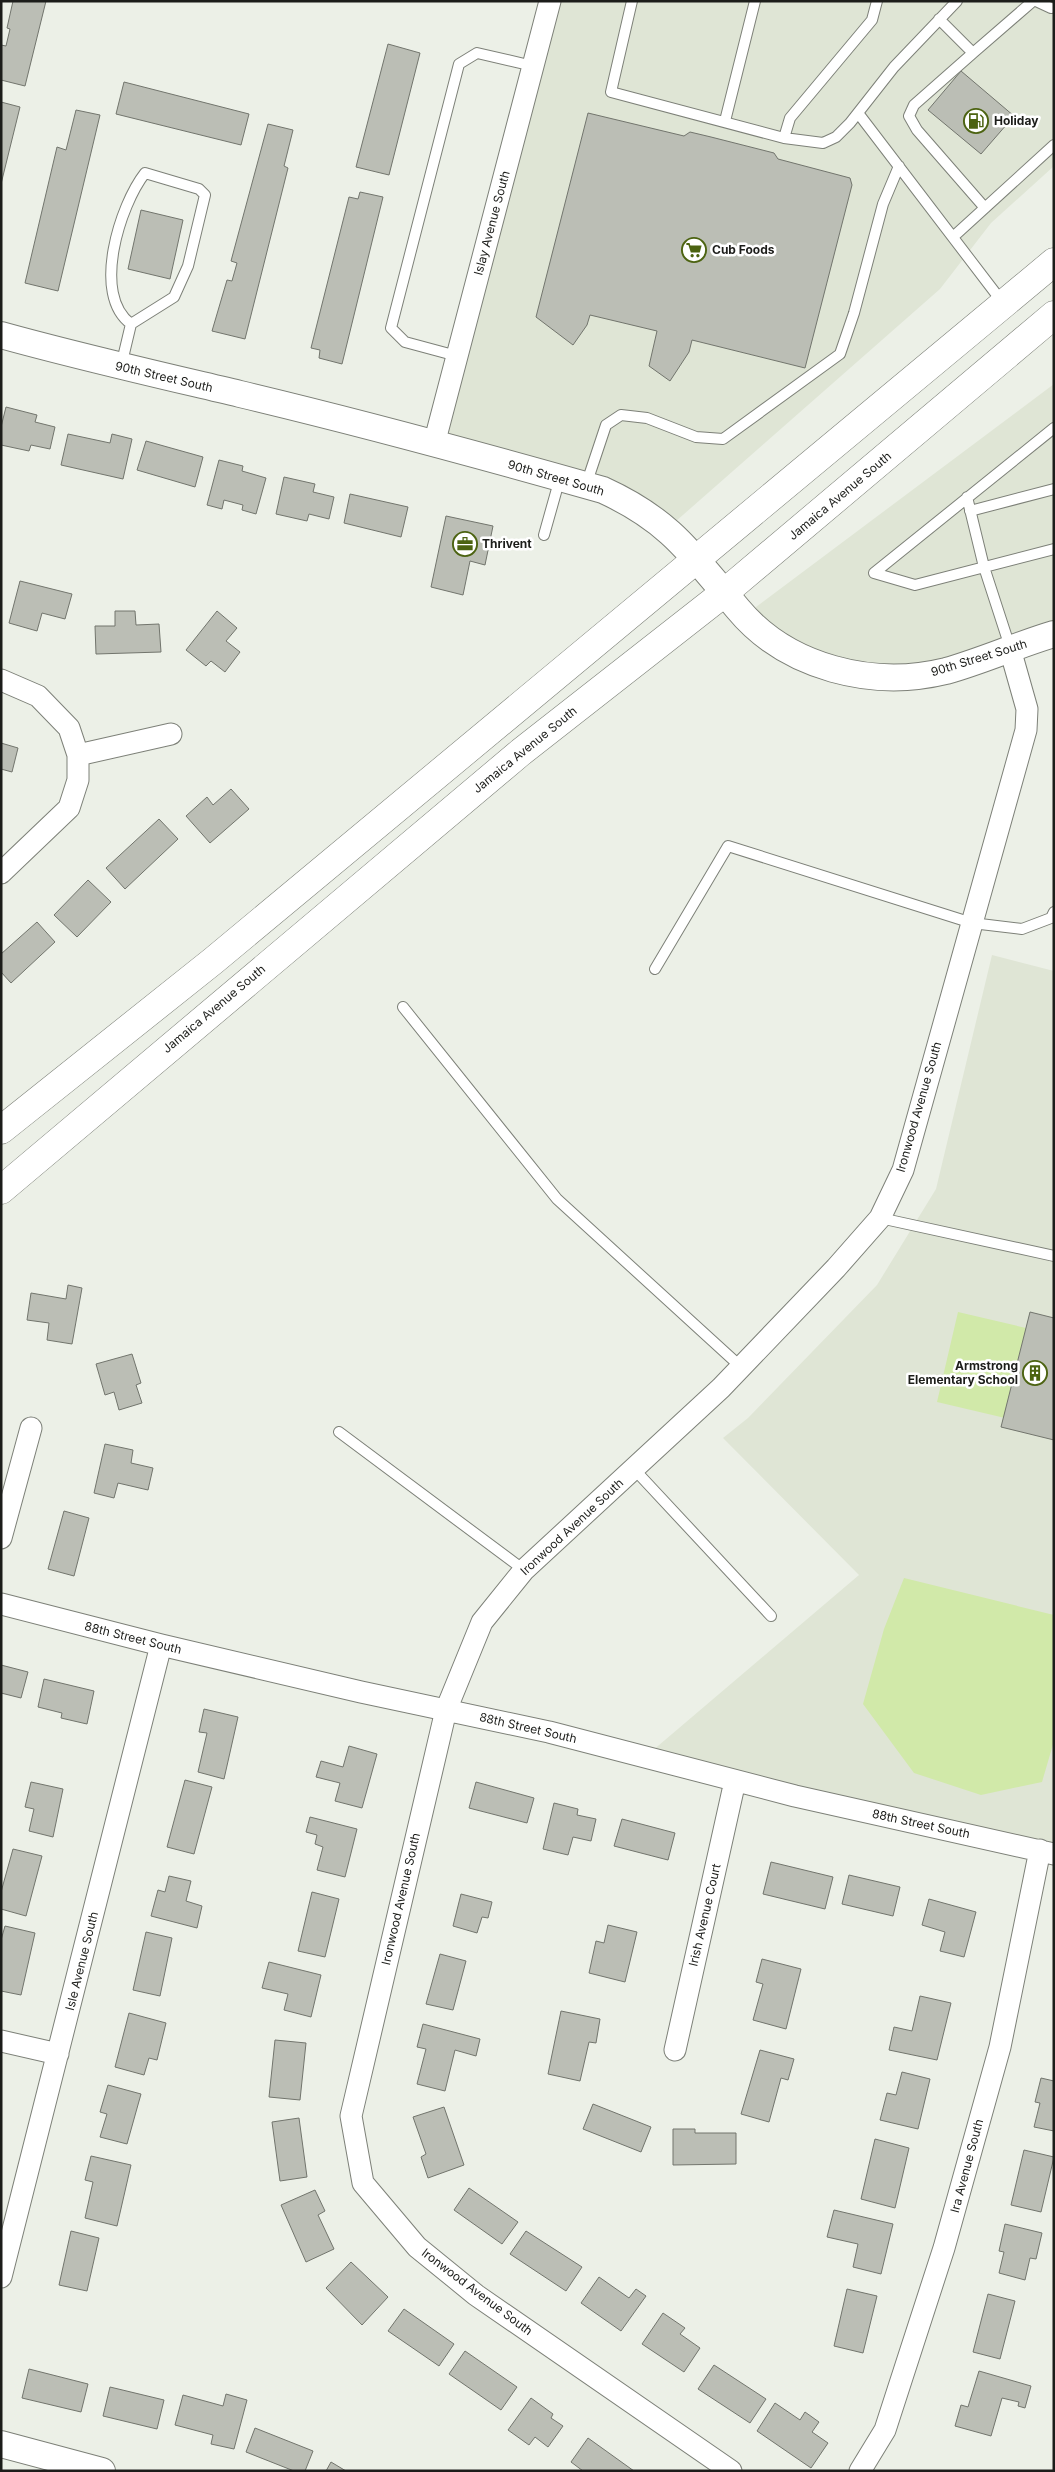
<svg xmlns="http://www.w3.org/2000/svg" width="1055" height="2472" viewBox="0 0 1055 2472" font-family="Inter,sans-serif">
<rect width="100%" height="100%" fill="#ecf0e7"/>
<path fill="#dfe5d5" d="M550 1H1054V166L991 223 940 289 667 529 652 517 434 444Z
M1054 384V634L945 671 853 673 744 616Z
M992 955 1054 971V1858L645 1757 859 1575 723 1438 748 1418 877 1285 936 1189Z"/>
<path fill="#d1e9a9" d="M958 1312 1026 1328 1005 1418 937 1402Z
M904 1578 1054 1615V1741L1042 1782 981 1795 914 1773 863 1704 884 1629Z"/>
<path fill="#bbbeb5" stroke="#72756d" d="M13 1H46L25 86 1 80V45L6 46 10 29 7 28Z
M388 44 420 53 389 175 356 167Z
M961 71 1014 116 981 154 928 110Z
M124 82 249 114 241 145 116 114Z
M1 102 20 107 1 184Z
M76 110 100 115 58 291 25 283 57 147 66 150Z
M588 113 684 136 690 132 711 137 774 153 778 159 850 178 852 185 805 368 692 340 689 352 670 381 649 366 657 331 590 315 587 325 573 345 536 317Z
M268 124 293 130 284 166 288 168 245 339 212 331 227 280 232 281 237 263 231 261Z
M360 192 383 197 342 364 319 358 320 350 311 348 349 197 358 199Z
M141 210 183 220 170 279 128 269Z
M6 407 37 415 35 422 55 427 50 449 31 445 29 451 1 445V427Z
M68 434 110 443 112 434 132 439 123 479 61 465Z
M146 441 203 457 195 487 137 470Z
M219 460 243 466 242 471 266 478 256 514 242 510 243 505 224 500 222 509 207 505Z
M284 477 315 484 313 492 334 497 329 519 309 514 307 521 276 514Z
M350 494 408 507 401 537 344 523Z
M446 516 493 526 485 565 470 561 463 595 431 587Z
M20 581 72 594 65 619 42 613 37 631 9 623Z
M115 611H135L136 625 159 624 161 652 96 654 95 626H115Z
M217 611 237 628 226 641 240 652 225 672 211 661 206 666 186 650Z
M1 743 18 748 12 772 1 769Z
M231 789 249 809 210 843 186 816 207 797 213 805Z
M159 819 178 839 125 889 106 868Z
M88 880 111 902 77 937 54 915Z
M37 922 55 942 11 983 1 972V954Z
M68 1285 82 1288 72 1344 47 1340 49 1323 27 1320 31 1293 66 1299Z
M1030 1312 1054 1318V1440L1001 1427Z
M132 1354 141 1383 136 1385 142 1403 119 1410 114 1392 105 1395 96 1364Z
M105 1444 133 1450 131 1463 153 1468 148 1490 118 1483 114 1498 94 1493Z
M64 1511 89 1518 74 1576 48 1569Z
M1 1665 28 1672 21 1698 1 1693Z
M44 1679 94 1691 87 1724 61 1718 62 1713 38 1707Z
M204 1709 238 1717 224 1779 198 1772 207 1733 199 1732Z
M349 1746 377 1754 362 1808 335 1801 340 1783 316 1777 321 1761 343 1767Z
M185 1780 212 1787 194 1854 167 1847Z
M31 1782 63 1789 53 1837 29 1831 34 1809 25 1807Z
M476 1782 534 1798 527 1823 469 1808Z
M554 1803 578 1809 577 1815 596 1819 591 1841 573 1837 568 1855 543 1849Z
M310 1817 357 1829 345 1877 317 1870 323 1847 315 1844 317 1835 306 1832Z
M622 1819 675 1833 668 1860 614 1846Z
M13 1849 42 1856 26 1916 1 1909V1892Z
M771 1862 833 1877 825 1909 763 1894Z
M849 1875 900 1887 893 1916 842 1904Z
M169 1876 191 1881 186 1901 202 1906 197 1928 151 1916 158 1890 165 1892Z
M312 1892 339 1899 325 1957 298 1951Z
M461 1894 492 1902 488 1918 482 1917 477 1933 453 1926Z
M929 1899 976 1912 964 1957 940 1951 945 1932 922 1925Z
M608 1925 637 1932 625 1982 589 1973 596 1941 604 1943Z
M5 1926 35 1933 21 1995 1 1991V1940Z
M146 1932 172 1938 160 1996 133 1990Z
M440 1954 466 1961 453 2010 426 2004Z
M762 1959 801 1969 786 2029 753 2020 763 1984 756 1982Z
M269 1962 321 1975 311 2017 284 2010 288 1994 262 1988Z
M920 1996 951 2003 937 2060 889 2050 894 2027 912 2031Z
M561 2011 600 2019 596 2043 589 2042 580 2081 548 2074Z
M129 2013 166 2023 157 2060 149 2058 144 2075 115 2067Z
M423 2024 480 2039 476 2056 455 2050 445 2091 417 2084 426 2049 417 2047Z
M275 2040 306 2043 300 2100 269 2097Z
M760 2050 794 2059 788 2080 781 2078 769 2122 741 2114Z
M902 2072 930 2079 918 2129 880 2120 887 2093 896 2095Z
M1041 2078 1054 2081V2131L1034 2127 1040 2103 1035 2102Z
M108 2085 141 2094 127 2144 100 2137 107 2114 100 2112Z
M593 2104 651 2127 641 2152 583 2129Z
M444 2107 464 2165 428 2178 421 2157 426 2154 413 2117Z
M299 2118 307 2177 280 2181 272 2122Z
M673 2129H695V2133H736V2164L673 2165Z
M875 2139 909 2148 895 2208 861 2199Z
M1024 2150 1054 2157 1041 2212 1011 2205Z
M91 2156 131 2165 117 2226 85 2218 93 2182 85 2180Z
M469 2188 518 2222 502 2244 454 2210Z
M315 2190 325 2211 318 2215 334 2249 306 2262 281 2205Z
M834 2210 893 2224 881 2274 853 2267 858 2244 827 2237Z
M1005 2224 1042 2233 1036 2259 1030 2258 1025 2280 999 2273 1004 2252 999 2251Z
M71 2231 99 2238 87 2291 59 2285Z
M526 2231 582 2267 566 2291 510 2254Z
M351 2262 388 2297 362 2325 326 2288Z
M599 2277 629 2298 636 2289 646 2296 621 2331 581 2303Z
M847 2289 877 2296 863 2353 834 2346Z
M988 2294 1015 2301 1000 2359 973 2352Z
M404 2309 454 2344 439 2366 388 2331Z
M663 2313 685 2328 680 2334 700 2348 684 2372 642 2344Z
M465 2351 517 2387 501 2410 449 2374Z
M714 2365 766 2399 750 2423 698 2389Z
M29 2369 88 2384 81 2412 22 2398Z
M979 2371 1031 2386 1025 2408 1018 2406 1019 2402 1002 2398 991 2436 955 2426 961 2405 968 2407Z
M110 2387 164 2400 157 2429 103 2416Z
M226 2394 247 2400 234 2449 211 2444 213 2435 175 2425 183 2395 223 2406Z
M531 2398 553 2414 551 2418 563 2426 548 2447 535 2437 529 2445 508 2430Z
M775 2403 800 2420 805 2412 819 2422 812 2432 828 2443 811 2468 757 2431Z
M255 2428 313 2451 305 2471H294L246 2452Z
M588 2438 634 2471H583L571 2462Z
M331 2462 346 2471H326Z"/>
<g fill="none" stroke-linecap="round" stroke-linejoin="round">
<defs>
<path id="service" d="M632 1 611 92 784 138 823 143 836 137 850 123 894 67 957 1
M1036 1 1051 8
M939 19 973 53 1033 1
M973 53 914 105 909 116 917 130 985 208
M858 113 1003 303
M725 121 755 1
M784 138 790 118 872 20 877 1
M145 173 199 189 205 195 188 266 174 297 131 324C91 295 120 205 145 173Z
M953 237 1054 145
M457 356 405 342 391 328 459 64 477 53 533 66
M121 366 131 324
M1054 428 874 573 915 585 1054 549
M586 485 606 425 621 415 647 418 696 437 723 439 840 354 854 313 883 204 899 166
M967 497 984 567 1010 647
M970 511 1054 489
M544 535 560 478
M655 969 728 846 972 923 1022 929 1051 918 1054 912
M403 1007 557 1199 741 1367
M880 1218 1054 1256
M339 1432 524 1570
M634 1469 771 1616"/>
<path id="minor" d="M434 444 550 1
M1 680 38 696 69 728 78 755V780L69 808 1 873
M78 755 171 734
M1 1538 31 1428
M1 1604 161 1645 361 1692 549 1732 795 1796 1054 1854
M1 2041 58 2054
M675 2050 735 1781
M1 2277 161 1645
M731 2471 476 2295 417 2247 363 2183 351 2116 446 1710 482 1622 524 1570 721 1388 836 1268 880 1218 903 1170 1026 730 1027 709 1010 649
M860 2471 885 2430 944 2248 1000 2047 1040 1850"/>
<path id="tertiary" d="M1 335C80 357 160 375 240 394 362 423 483 456 603 490 671 521 692 555 738 609 787 668 873 689 946 671 982 661 1017 645 1054 634
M1 2444 102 2471"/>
<path id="secondary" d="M1 1130 213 961 1054 262
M1 1190 521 752 724 593 1054 315"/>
</defs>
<use href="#service" stroke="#7d8078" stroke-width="12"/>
<use href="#minor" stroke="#7d8078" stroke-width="23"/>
<use href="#tertiary" stroke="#7d8078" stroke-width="28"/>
<use href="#secondary" stroke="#7d8078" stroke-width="29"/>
<use href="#service" stroke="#fff" stroke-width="10"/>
<use href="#minor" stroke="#fff" stroke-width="21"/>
<use href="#tertiary" stroke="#fff" stroke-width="26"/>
<use href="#secondary" stroke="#fff" stroke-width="28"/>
</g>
<defs>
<symbol id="fuel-ring" viewBox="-11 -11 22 22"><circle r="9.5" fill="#fff" stroke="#4c6311" stroke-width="1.5"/><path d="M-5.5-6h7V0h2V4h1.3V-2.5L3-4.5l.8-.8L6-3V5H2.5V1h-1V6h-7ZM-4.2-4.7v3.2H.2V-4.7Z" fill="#4c6311"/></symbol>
<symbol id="supermarket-ring" viewBox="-11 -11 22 22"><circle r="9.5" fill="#fff" stroke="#4c6311" stroke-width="1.5"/><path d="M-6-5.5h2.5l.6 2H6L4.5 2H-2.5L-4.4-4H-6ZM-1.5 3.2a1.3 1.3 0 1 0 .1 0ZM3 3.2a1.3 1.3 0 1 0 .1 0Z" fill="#4c6311"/></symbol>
<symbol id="office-ring" viewBox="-11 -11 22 22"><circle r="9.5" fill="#fff" stroke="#4c6311" stroke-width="1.5"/><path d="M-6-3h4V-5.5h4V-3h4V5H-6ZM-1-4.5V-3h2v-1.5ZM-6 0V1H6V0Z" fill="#4c6311"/></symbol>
<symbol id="building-ring" viewBox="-11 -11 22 22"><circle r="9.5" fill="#fff" stroke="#4c6311" stroke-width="1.5"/><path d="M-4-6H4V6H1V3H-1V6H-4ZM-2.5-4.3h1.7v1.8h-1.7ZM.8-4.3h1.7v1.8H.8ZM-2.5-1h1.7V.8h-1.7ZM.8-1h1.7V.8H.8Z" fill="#4c6311"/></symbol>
</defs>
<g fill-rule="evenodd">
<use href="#fuel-ring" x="962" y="107" width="28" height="28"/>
<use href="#supermarket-ring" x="680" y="236" width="28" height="28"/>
<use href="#office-ring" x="451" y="530" width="28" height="28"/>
<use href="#building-ring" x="1021" y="1359" width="28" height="28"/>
</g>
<g text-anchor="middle" stroke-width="5" stroke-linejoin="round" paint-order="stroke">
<g font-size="12" font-weight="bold" fill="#1c1d1a" stroke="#fff" text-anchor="start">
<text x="994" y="125">Holiday</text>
<text x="712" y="254">Cub Foods</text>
<text x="482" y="548">Thrivent</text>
<text x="1018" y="1370" text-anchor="end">Armstrong<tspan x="1018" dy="14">Elementary School</tspan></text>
</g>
<g font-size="12" fill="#1c1d1a" stroke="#fff">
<text transform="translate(492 223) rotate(-75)" y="4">Islay Avenue South</text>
<text transform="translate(164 377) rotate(13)" y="4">90th Street South</text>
<text transform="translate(556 478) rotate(16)" y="4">90th Street South</text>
<text transform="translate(840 496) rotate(-40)" y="4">Jamaica Avenue South</text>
<text transform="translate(979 658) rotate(-17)" y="4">90th Street South</text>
<text transform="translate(525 750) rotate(-39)" y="4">Jamaica Avenue South</text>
<text transform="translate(214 1009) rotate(-40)" y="4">Jamaica Avenue South</text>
<text transform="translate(919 1107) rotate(-74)" y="4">Ironwood Avenue South</text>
<text transform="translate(572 1527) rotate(-43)" y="4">Ironwood Avenue South</text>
<text transform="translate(133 1638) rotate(14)" y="4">88th Street South</text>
<text transform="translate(528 1728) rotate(13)" y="4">88th Street South</text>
<text transform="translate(921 1824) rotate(12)" y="4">88th Street South</text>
<text transform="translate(401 1899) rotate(-77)" y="4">Ironwood Avenue South</text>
<text transform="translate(705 1915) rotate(-77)" y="4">Irish Avenue Court</text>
<text transform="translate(82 1961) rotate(-76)" y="4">Isle Avenue South</text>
<text transform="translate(967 2166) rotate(-75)" y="4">Ira Avenue South</text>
<text transform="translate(477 2292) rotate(37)" y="4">Ironwood Avenue South</text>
</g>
</g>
<rect width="1055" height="2472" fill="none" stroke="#1c1d1a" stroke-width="5"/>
</svg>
